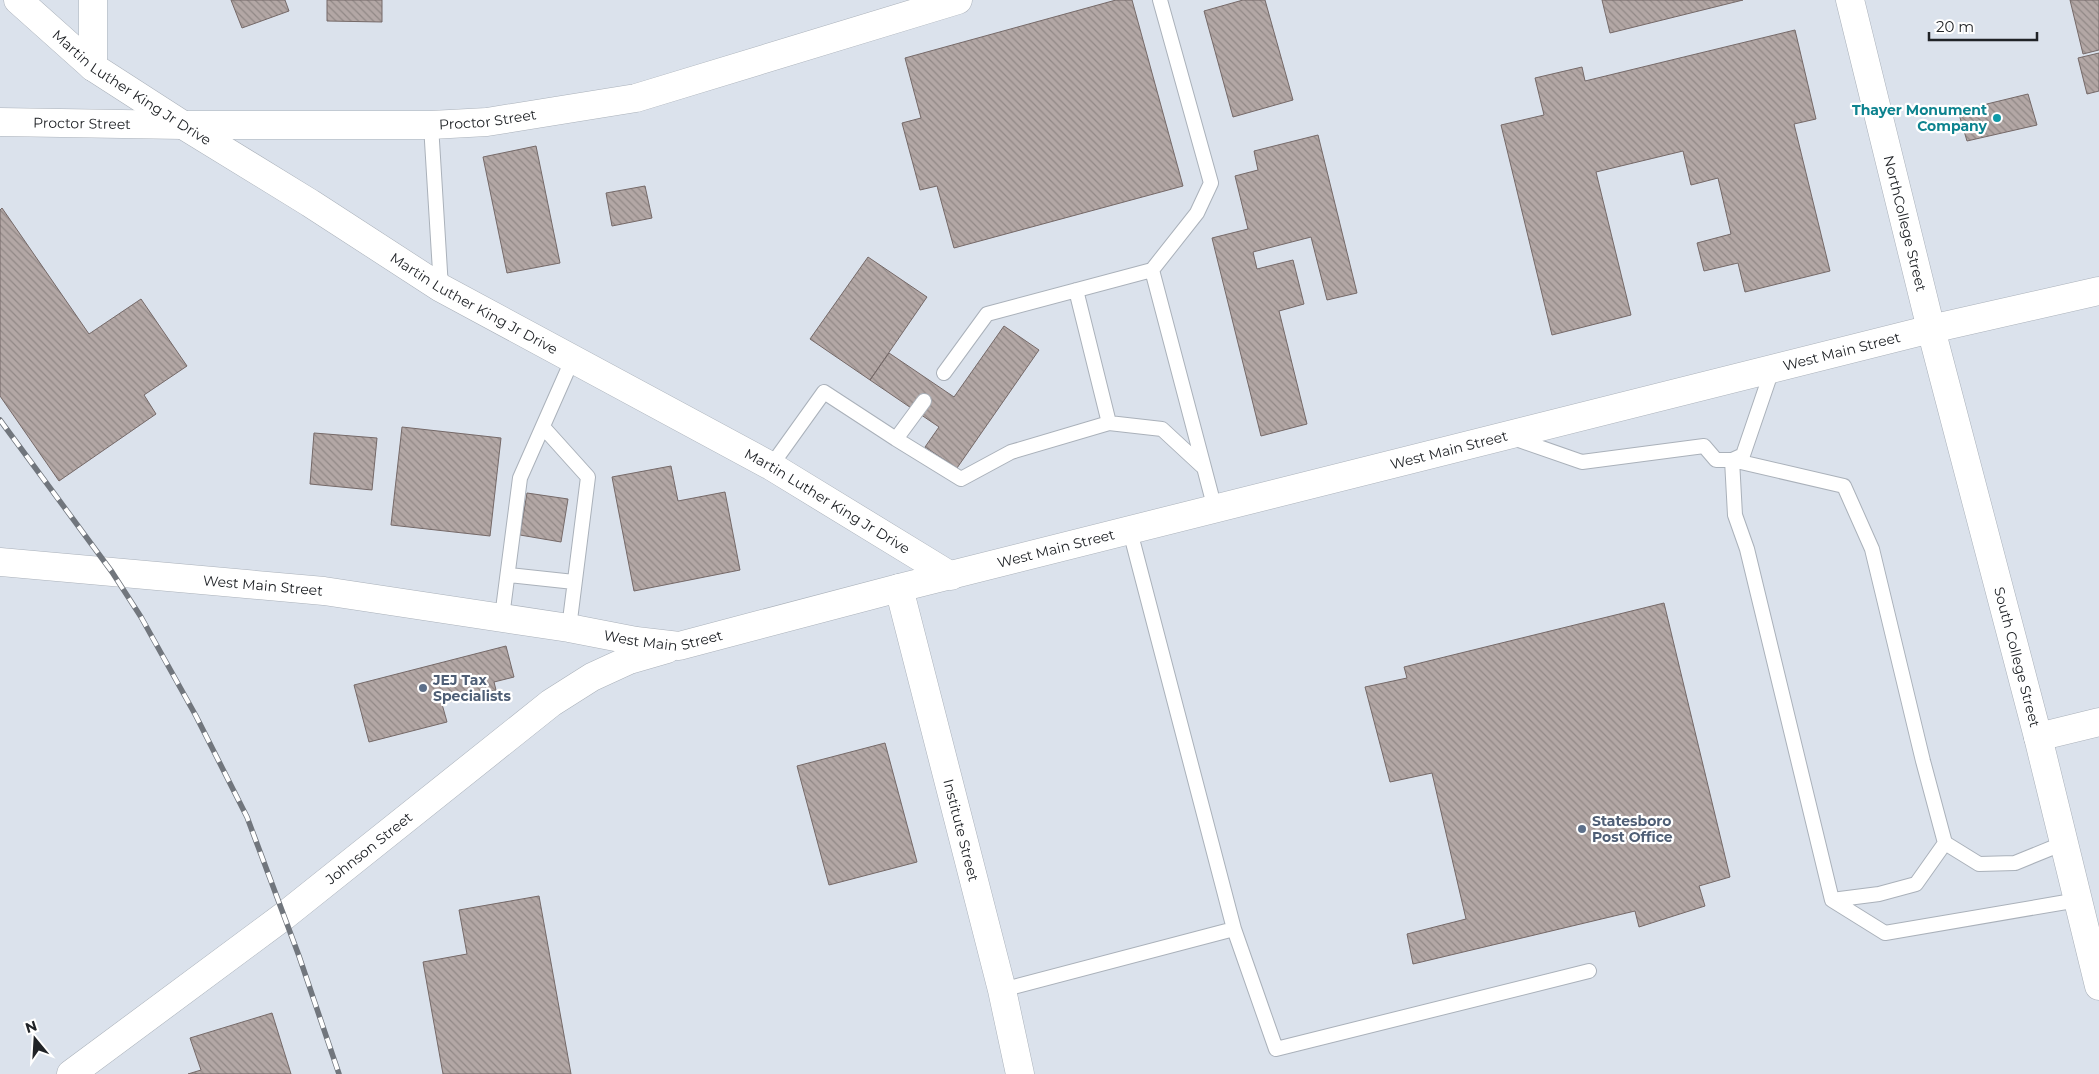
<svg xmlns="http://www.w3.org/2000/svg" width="2099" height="1074" viewBox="0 0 2099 1074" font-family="Montserrat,sans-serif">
<defs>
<pattern id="building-back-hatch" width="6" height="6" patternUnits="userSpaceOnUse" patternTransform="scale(1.25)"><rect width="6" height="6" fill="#b3a7a5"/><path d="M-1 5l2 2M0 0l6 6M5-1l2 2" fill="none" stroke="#918886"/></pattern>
</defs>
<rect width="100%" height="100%" fill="#dbe2ec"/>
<path fill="url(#building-back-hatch)" stroke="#756968" d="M231 0H285L289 11 242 28Z
M327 0H382V22L327 21Z
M1116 0H1132L1183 186 954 248 937 186 920 190 902 123 921 118 905 58Z
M1243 0H1265L1293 100 1233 117 1204 11Z
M1602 0H1743L1610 33Z
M2070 0H2099V50L2083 54Z
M1795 30 1816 119 1794 124 1830 271 1745 292 1738 263 1704 271 1697 243 1731 234 1718 178 1691 185 1683 151 1596 172 1631 315 1552 335 1501 125 1544 115 1535 78 1582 67 1585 81Z
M2099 53V91L2087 94 2078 58Z
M2028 94 2037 125 1967 141 1958 111Z
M1318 135 1357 293 1327 300 1311 237 1253 252 1257 269 1293 260 1304 304 1279 311 1307 424 1261 436 1212 238 1248 229 1235 176 1258 170 1254 151Z
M536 146 560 263 507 273 483 157Z
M645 186 652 218 612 226 606 193Z
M2 208 89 334 141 299 187 366 144 395 156 414 59 481 0 396V210Z
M868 257 927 297 870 380 810 339Z
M1004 326 1039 350 957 468 925 447 939 427 870 380 889 353 954 397Z
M402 427 501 438 490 536 391 525Z
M314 433 377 438 372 490 310 484Z
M671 466 678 501 725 492 740 570 634 591 612 477Z
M527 493 568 499 561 542 520 535Z
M1664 603 1730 877 1699 886 1705 906 1639 927 1635 911 1413 964 1407 934 1466 919 1432 773 1390 782 1365 687 1407 678 1404 667Z
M506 646 514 677 494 682 496 690 442 704 447 722 369 742 354 685Z
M885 743 917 862 829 885 797 766Z
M539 896 571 1074H443L423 962 467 954 459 910Z
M272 1013 291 1074H188L201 1070 190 1038Z"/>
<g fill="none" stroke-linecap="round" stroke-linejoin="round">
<defs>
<path id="lane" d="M1160 0 1211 183 1197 213 1152 270 1215 509
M431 125 441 288
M1076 290 1109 423
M944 373 987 314 1152 270
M543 427 588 477 569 628
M1513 438 1582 462 1704 446 1716 460H1732L1743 455 1772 370
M896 439 961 479 1011 452 1109 423 1162 429 1202 466
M771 466 824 392 896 439 924 401
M509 575 574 582
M502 617 520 478 573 358
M2064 843 2015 863 1979 864 1945 843 1923 761 1872 549 1844 486 1732 460 1735 515 1747 549 1832 900 1885 933 2078 900
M1832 900 1879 894 1916 884 1945 843
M1234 929 1276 1049 1589 971
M1002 990 1234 929 1130 531"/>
<g id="street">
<path id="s1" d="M18 0 93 67 183 125 310 203 441 288 771 466 951 576"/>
<path id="s2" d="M1850 0 1931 329 2038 737 2099 986"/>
<path d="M93 67V0"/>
<path id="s3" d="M0 122 183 125H431L487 122 636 98 958 0"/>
<path id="s4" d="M899 588 1002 990 1020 1074"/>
<path d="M2038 737 2099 722"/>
</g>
<g id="secondary">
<path id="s5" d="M0 562 324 591 569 628 636 641 679 646 899 588 1931 329 2099 291"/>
<path id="s6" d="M71 1074 284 916 551 703 592 677 629 660 667 649"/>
</g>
</defs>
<use href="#lane" stroke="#aab1ba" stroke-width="16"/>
<use href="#street" stroke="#aab1ba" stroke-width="29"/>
<use href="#secondary" stroke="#aab1ba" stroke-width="29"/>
<use href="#lane" stroke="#fff" stroke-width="14"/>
<use href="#street" stroke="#fff" stroke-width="28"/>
<use href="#secondary" stroke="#fff" stroke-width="28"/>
<defs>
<path id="rail" d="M0 420 112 572 141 617 196 716 247 817 299 956 339 1074"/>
</defs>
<use href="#rail" stroke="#71767d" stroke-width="5.5"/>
<use href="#rail" stroke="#fff" stroke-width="4" stroke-dasharray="11" stroke-linecap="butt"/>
</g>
<circle fill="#0f9aa8" stroke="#fff" stroke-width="2" cx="1997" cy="118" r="5"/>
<g fill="#5c6f8a" stroke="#fff" stroke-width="2">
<circle cx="423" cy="688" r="5"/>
<circle cx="1582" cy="829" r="5"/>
</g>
<g text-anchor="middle" stroke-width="4.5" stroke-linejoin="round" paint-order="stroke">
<g font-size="14" fill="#202327" stroke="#fff">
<text dy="5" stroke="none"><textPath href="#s1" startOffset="144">Martin Luther King Jr Drive</textPath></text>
<text dy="5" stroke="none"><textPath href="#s3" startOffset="488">Proctor Street</textPath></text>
<text dy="5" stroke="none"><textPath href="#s3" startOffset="82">Proctor Street</textPath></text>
<text dy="5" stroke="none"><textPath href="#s2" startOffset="230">NorthCollege Street</textPath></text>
<text dy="5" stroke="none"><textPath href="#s1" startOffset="549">Martin Luther King Jr Drive</textPath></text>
<text dy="5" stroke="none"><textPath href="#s5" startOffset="1884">West Main Street</textPath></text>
<text dy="5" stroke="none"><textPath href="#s5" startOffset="1479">West Main Street</textPath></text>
<text dy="5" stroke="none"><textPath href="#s1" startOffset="954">Martin Luther King Jr Drive</textPath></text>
<text dy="5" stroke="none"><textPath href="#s5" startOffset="1074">West Main Street</textPath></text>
<text dy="5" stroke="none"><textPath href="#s5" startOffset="264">West Main Street</textPath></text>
<text dy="5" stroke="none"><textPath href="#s5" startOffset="669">West Main Street</textPath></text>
<text dy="5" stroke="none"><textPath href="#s2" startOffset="678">South College Street</textPath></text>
<text dy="5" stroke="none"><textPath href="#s4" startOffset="250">Institute Street</textPath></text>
<text dy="5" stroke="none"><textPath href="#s6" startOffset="374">Johnson Street</textPath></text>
</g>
<g font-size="14" font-weight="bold" fill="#0d838f" stroke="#fff" text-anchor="end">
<text x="1987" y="115">Thayer Monument<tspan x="1987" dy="16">Company</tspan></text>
</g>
<g font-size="14" font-weight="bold" fill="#4e5e75" stroke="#fff" text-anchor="start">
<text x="433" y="685">JEJ Tax<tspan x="433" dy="16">Specialists</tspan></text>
<text x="1592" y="826">Statesboro<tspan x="1592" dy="16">Post Office</tspan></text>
</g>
</g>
<g transform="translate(35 1039) rotate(342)" stroke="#ffffff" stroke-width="4" paint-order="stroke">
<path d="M0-4L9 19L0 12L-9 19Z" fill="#202327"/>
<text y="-8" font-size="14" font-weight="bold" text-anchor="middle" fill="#202327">N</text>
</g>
<path d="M1929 32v8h108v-8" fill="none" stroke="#202327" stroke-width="2.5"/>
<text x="1936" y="32" font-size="15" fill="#202327" stroke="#ffffff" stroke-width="4" paint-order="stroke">20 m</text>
</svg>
